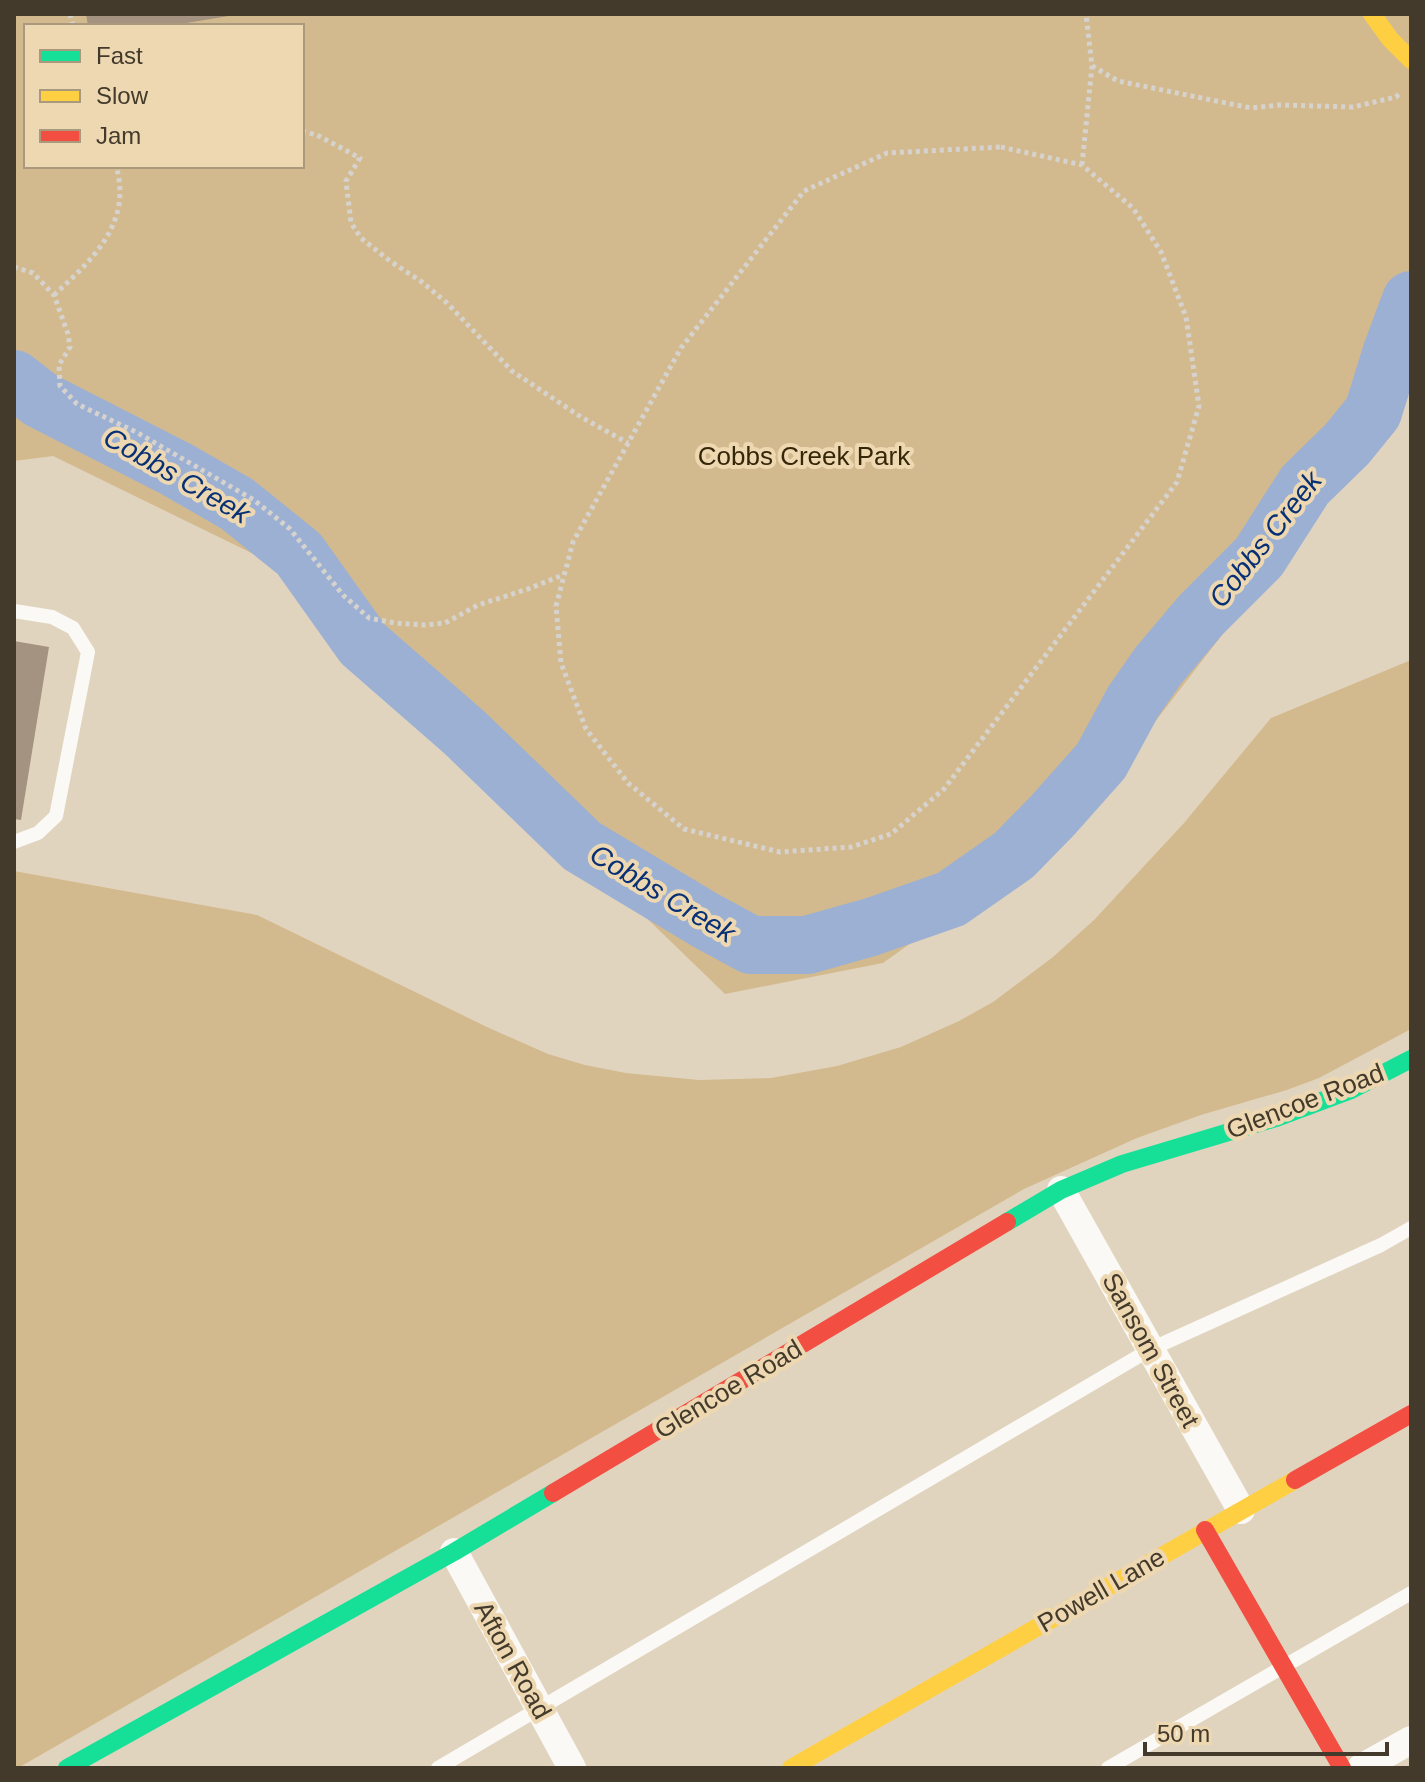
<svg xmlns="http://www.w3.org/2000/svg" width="1425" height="1782" viewBox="0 0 1425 1782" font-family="Arial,sans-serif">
<rect width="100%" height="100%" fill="#e1d4bf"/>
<path fill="#d3ba8e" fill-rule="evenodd" d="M14 14H1411V329L1272 570 1074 827 883 963 725 994 288 571 53 456 14 461ZM26 26H302V166H26Z
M1411 660V1029L1319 1078 1287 1090 1201 1115 1137 1138 1024 1189 18 1768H14V871L257 915 487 1027 548 1054 585 1065 626 1073 699 1080 771 1078 837 1066 901 1047 959 1021 993 1002 1053 957 1094 920 1184 823 1271 718Z"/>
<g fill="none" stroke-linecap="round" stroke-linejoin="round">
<path stroke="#9cb0d3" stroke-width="58" d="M14 379 41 400 176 469 237 504 299 554 363 644 465 733 582 846 705 920 751 945H807L871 927 951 899 1014 855 1053 815 1101 761 1133 702 1158 666 1201 615 1259 557 1305 485 1347 444 1373 412 1391 354 1411 300"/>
</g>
<path fill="#a39380" d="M86 14H229V16L168 26H88Z
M14 641 49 647 21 820 14 819Z"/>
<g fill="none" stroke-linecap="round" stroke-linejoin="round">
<path stroke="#d6d2cd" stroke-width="5" stroke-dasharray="4 4" stroke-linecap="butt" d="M70 14 73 26
M1092 66 1118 81 1251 108 1280 105 1353 107 1396 97 1400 93
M302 131 317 135 360 158 346 181 351 223 361 238 390 261 422 282 447 303 512 371 581 417 628 443
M1001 147 1082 165 1133 208 1161 252 1186 317 1199 406 1177 482 944 789 891 834 851 847 780 852 684 829 628 783 586 729 561 663 556 606 573 542 681 348 804 191 887 153Z
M1082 165 1092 66 1086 14
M14 267 33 273 54 295 68 334 70 347 59 365 60 386 77 404 138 433 254 500 290 529 343 595 369 618 395 623 425 625 445 623 478 605 528 589 563 575
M54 295C92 260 133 223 116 166"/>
<path stroke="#faf9f5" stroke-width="14" d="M14 611 52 617 73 628 88 652 56 816 38 833 14 842
M438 1768 1151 1349 1381 1245 1411 1228
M1108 1768 1411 1593"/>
<path stroke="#faf9f5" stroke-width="28" d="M1061 1190 1241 1510
M454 1552 572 1768
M1361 1768 1411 1740"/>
<path stroke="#16e098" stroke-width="18" d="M1007 1222 1061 1190 1122 1164 1276 1118 1351 1090 1411 1059
M67 1768 454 1552 553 1493"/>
<path stroke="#ffcf43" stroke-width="18" d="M1372 14 1390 39 1411 60
M791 1768 1295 1480"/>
<path stroke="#f24e42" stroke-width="18" d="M1295 1480 1411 1414
M553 1493 1007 1222
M1205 1530 1342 1768"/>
</g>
<g text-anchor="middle" stroke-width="8" stroke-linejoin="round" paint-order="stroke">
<g font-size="26" fill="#362608" stroke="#eed8b2">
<text x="804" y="465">Cobbs Creek Park</text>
</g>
<g font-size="26" fill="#433a2b" stroke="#eed8b2">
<text transform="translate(1305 1101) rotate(-21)" y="9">Glencoe Road</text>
<text transform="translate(1151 1350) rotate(61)" y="9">Sansom Street</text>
<text transform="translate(728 1389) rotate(-31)" y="9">Glencoe Road</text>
<text transform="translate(1101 1590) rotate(-30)" y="9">Powell Lane</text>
<text transform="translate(513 1660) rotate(61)" y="9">Afton Road</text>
</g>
<g font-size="28" font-style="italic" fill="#083074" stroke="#eed8b2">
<text transform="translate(177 475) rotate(30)" y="10">Cobbs Creek</text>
<text transform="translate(1265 539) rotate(-52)" y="10">Cobbs Creek</text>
<text transform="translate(663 893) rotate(31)" y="10">Cobbs Creek</text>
</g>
</g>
<rect width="1425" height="1782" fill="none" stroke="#433a2b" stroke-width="32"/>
<rect x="24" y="24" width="280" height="144" fill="#eed8b2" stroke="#aa997c" stroke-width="2"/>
<rect x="40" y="50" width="40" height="12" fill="#16e098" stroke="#aa997c" stroke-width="2"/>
<text x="96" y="64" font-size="24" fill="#433a2b">Fast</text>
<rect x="40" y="90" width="40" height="12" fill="#ffcf43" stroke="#aa997c" stroke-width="2"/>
<text x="96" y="104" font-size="24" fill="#433a2b">Slow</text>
<rect x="40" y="130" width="40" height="12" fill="#f24e42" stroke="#aa997c" stroke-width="2"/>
<text x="96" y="144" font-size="24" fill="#433a2b">Jam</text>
<path d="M1145 1742v12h242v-12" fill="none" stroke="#433a2b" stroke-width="4"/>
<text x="1157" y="1742" font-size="24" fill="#433a2b" stroke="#eed8b2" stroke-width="6" paint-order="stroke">50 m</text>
</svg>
